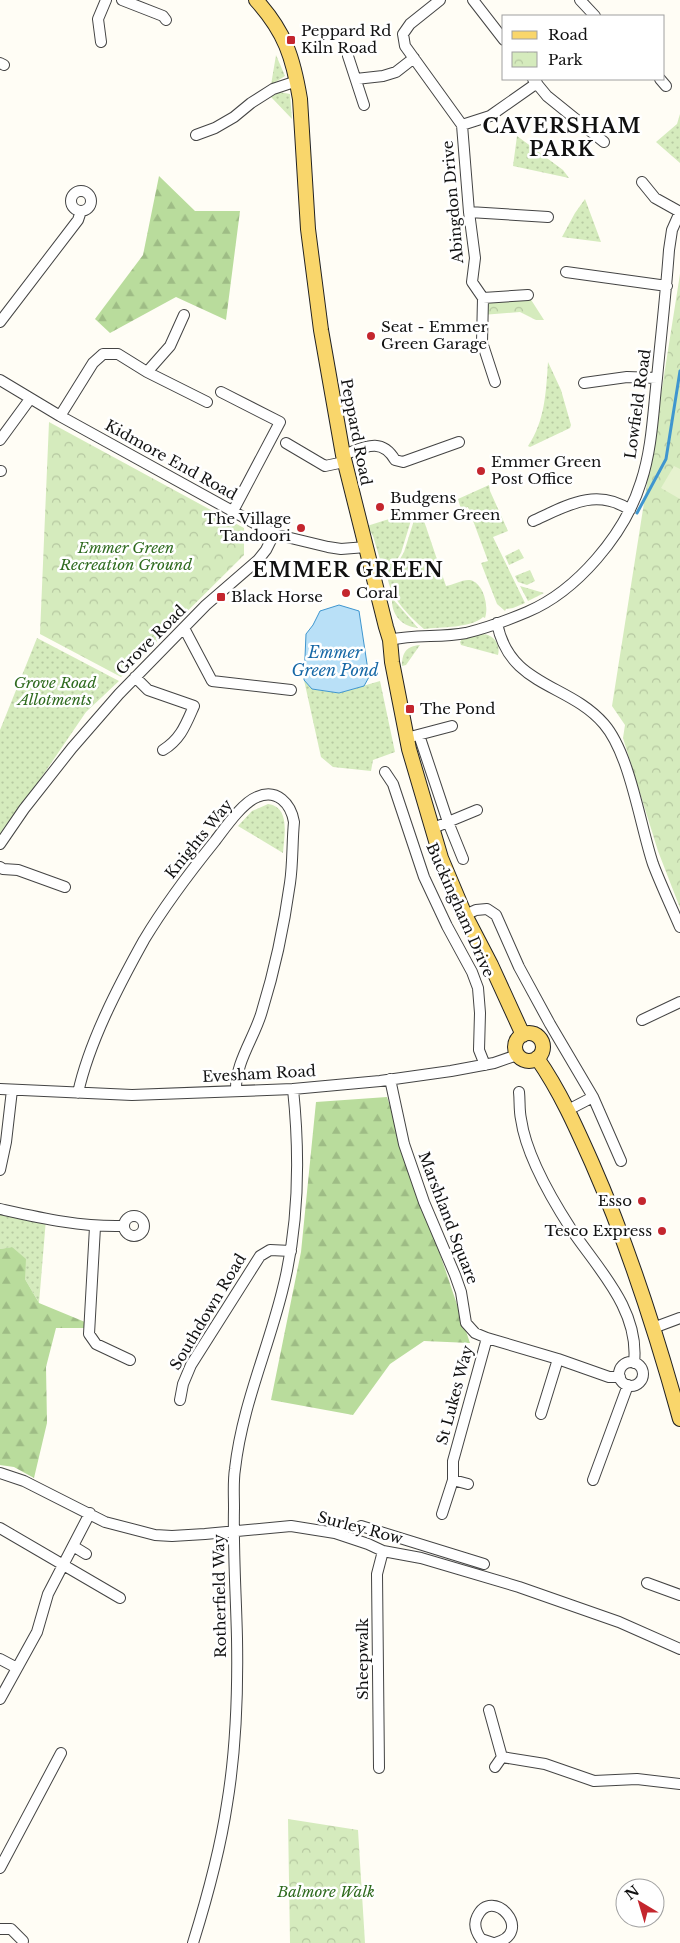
<svg xmlns="http://www.w3.org/2000/svg" width="680" height="1943" viewBox="0 0 680 1943" font-family="'Libre Baskerville',serif">
<defs>
<pattern id="grass-dots" width="8" height="8" patternUnits="userSpaceOnUse" patternTransform="scale(1.25)"><rect width="8" height="8" fill="#d5ebbd"/><path d="M2 2h.1M6 6h.1" fill="none" stroke="#b6c8a1" stroke-width="1.8" stroke-linecap="round"/></pattern>
<pattern id="forest-firs" width="22" height="20" patternUnits="userSpaceOnUse" patternTransform="scale(1.25)"><rect width="22" height="20" fill="#b9dc9c"/><path d="M5 1l3.5 6h-7zM16 11l3.5 6h-7z" fill="#9ebc85"/></pattern>
<pattern id="park-crowns" width="20" height="18" patternUnits="userSpaceOnUse" patternTransform="scale(1.25)"><rect width="20" height="18" fill="#d5ebbd"/><path d="M2 6a3 3 0 1 1 6 0M12 15a3 3 0 1 1 6 0" fill="none" stroke="#b6c8a1"/></pattern>
</defs>
<rect width="100%" height="100%" fill="#fffdf5"/>
<path fill="url(#grass-dots)" d="M276 55 285 76 271 85Z
M279 92 290 94 292 119 271 97Z
M680 114V163L656 142 677 124Z
M517 136 563 170 569 178 513 166Z
M585 199 601 242 562 237 575 213Z
M548 362 561 390 571 425 570 428 530 447 528 446C545 421 546 392 548 362Z
M489 485 490 491 508 531 493 537 525 603 513 608 506 609 505 611 497 604 481 563 488 561 468 507 461 509 458 499Z
M421 512 446 586C453 585 463 579 470 580 484 583 489 607 485 618L483 617C472 628 440 627 424 629 409 616 392 599 388 580L404 552 416 514Z
M408 513 412 517 401 553 388 575 385 576 373 536 367 526Z
M519 549 524 558 509 565 505 556Z
M530 570 535 581 527 585 518 582 515 576Z
M520 586 544 593 528 601Z
M392 598 418 628C402 627 391 615 392 598Z
M482 634C493 634 501 644 498 655L461 645 460 642 462 639Z
M37 638 119 681 86 712 0 838V730Z
M420 645 406 665 402 666C402 653 406 646 420 645Z
M304 680 312 689 339 693 380 681 395 752 373 760 371 771 333 767 321 757Z
M268 804C291 807 284 836 283 853L238 826 252 811Z
M0 1209 46 1219 39 1303 25 1279 12 1247 0 1249Z"/>
<path fill="url(#forest-firs)" d="M159 176 195 211H240L226 320 176 297 110 333 95 319 143 255Z
M387 1097 470 1343 424 1341 390 1364 353 1415 271 1400 301 1252 316 1102Z
M12 1247 26 1259 25 1279 39 1303 85 1322 84 1328H56L46 1367 47 1423 34 1478 14 1467 0 1465V1249Z"/>
<path fill="url(#park-crowns)" d="M680 274V908L658 851 623 738 625 725 612 706Z
M528 295 544 320H536L520 312 482 315 483 298Z
M49 422 244 528V555L121 677 40 634Z
M288 1819 358 1830 365 1943H290Z"/>
<path fill="#e6f2cf" d="M674 466 680 469V499L661 488Z"/>
<path fill="#b9e0f7" stroke="#3f96cf" d="M339 605 359 611 369 677 364 686 339 693 312 689 304 680 306 634 313 625 320 611Z"/>
<g fill="none" stroke-linecap="round" stroke-linejoin="round">
<path stroke="#3f96cf" stroke-width="3" d="M637 513 666 459 680 371"/>
<defs>
<path id="minor" d="M122 0 163 16 166 20
M440 0 410 24 403 34 405 46 462 125 469 212 475 258 472 282 483 298 528 295
M473 0 504 40
M580 0 595 16
M101 42 98 19 106 0
M348 56 364 105
M0 63 4 65
M356 79 383 76 396 72 414 58
M533 79 547 96 604 142
M660 79 666 86
M462 125 490 116 537 83
M196 135 215 128 234 117 251 103 273 89 297 81
M642 182 655 198 680 212
M71 201a10 10 0 1 1 20 0a10 10 0 1 1-20 0Z
M469 212 548 217
M566 272 667 286
M483 298 482 342 495 382
M0 322 78 220 81 211
M147 372 207 402
M0 380 60 416 274 534 328 547 341 549 366 547
M584 383 627 377 657 378
M221 392 280 422 233 511
M60 416 93 363 103 354H118L147 372 170 346 184 315
M0 440 30 399
M286 443 325 466 344 462
M343 455C363 448 381 436 395 460L403 462 459 442
M0 471H1
M533 521C566 506 596 487 630 510
M497 623C509 687 569 683 604 724 630 754 640 825 653 864 661 885 671 906 680 927
M184 628 212 681 291 690
M390 640C415 634 441 638 466 633 486 628 508 620 527 612 577 591 625 534 641 482 652 449 653 413 657 378 661 335 666 293 669 250L672 230 680 212
M135 677 148 690 194 706C186 724 181 739 163 750
M419 735 448 822 463 859
M414 736 452 726
M385 772 393 784 424 877 447 926 472 972 478 988 480 1013 479 1050 485 1065
M431 829 477 810
M0 844 24 809 72 748 119 694 206 605 258 560 266 550 274 534
M0 867 3 869 18 870 65 887
M465 915 476 910 487 909 496 915 519 967 550 1024 593 1097 621 1161
M642 1020 680 1002
M390 1079 404 1144 424 1202 455 1275 461 1292 466 1323 475 1333 487 1338 558 1359 609 1377H620
M0 1089 132 1095 293 1089 380 1081 451 1071 494 1063 517 1055
M519 1092C520 1101 519 1110 521 1119 526 1155 551 1198 571 1229 598 1269 640 1310 634 1363
M78 1093C89 1042 119 985 144 940 165 905 190 872 215 841 225 828 242 803 257 797 277 788 291 804 294 822 292 842 293 863 290 883 284 926 275 969 262 1011 255 1037 235 1062 236 1091
M568 1110 593 1097
M0 1170 6 1142 12 1090
M0 1209C41 1218 80 1227 122 1226
M124 1226a10 10 0 1 1 20 0a10 10 0 1 1-20 0Z
M95 1227 89 1334 96 1344 130 1360
M653 1328 680 1318
M619 1374a12 12 0 1 1 24 0a12 12 0 1 1-24 0Z
M180 1400 183 1384 191 1365 260 1256 270 1250 291 1251
M541 1414 558 1359
M0 1473 24 1481 105 1522 155 1535 172 1536 205 1534 291 1526 335 1533 368 1544 383 1551 421 1558 519 1587 619 1622 680 1649
M453 1480 468 1484
M593 1480 628 1385
M442 1514 453 1480V1461L487 1338
M361 1526 484 1564
M0 1528 120 1598
M73 1546 86 1554
M647 1583 680 1595
M0 1659 17 1668
M0 1699 37 1632 48 1594 90 1513
M489 1710 502 1757 545 1764 594 1781 637 1779 680 1784
M495 1767 502 1757
M379 1768 377 1574 383 1551
M0 1868 61 1753
M0 1929H11L23 1941
M193 1943C207 1898 220 1851 227 1804 236 1750 238 1693 237 1638 236 1595 233 1551 234 1508 234 1495 233 1481 235 1469 242 1407 267 1352 282 1292 299 1227 300 1156 293 1089
M493 1943 481 1939C476 1932 473 1925 477 1917 492 1884 536 1933 495 1943"/>
<path id="major" d="M256 0C285 32 293 57 300 99L308 229 321 330 343 455 386 627 390 640 392 662 409 749 441 858 465 915 491 965 523 1035
M515 1047a14 14 0 1 1 28 0a14 14 0 1 1-28 0Z
M537 1058C560 1091 576 1127 592 1163 628 1245 656 1332 680 1419"/>
</defs>
<use href="#minor" stroke="#444" stroke-width="12"/>
<use href="#major" stroke="#222" stroke-width="16"/>
<use href="#minor" stroke="#fff" stroke-width="10"/>
<use href="#major" stroke="#f9d66b" stroke-width="14"/>
</g>
<g fill="#c4262e" stroke="#fff" stroke-width="2">
<rect x="286" y="35" width="10" height="10" rx="2.5"/>
<circle cx="371" cy="336" r="5"/>
<circle cx="481" cy="471" r="5"/>
<circle cx="380" cy="507" r="5"/>
<circle cx="301" cy="528" r="5"/>
<circle cx="346" cy="593" r="5"/>
<rect x="216" y="592" width="10" height="10" rx="2.5"/>
<rect x="405" y="704" width="10" height="10" rx="2.5"/>
<circle cx="642" cy="1201" r="5"/>
<circle cx="662" cy="1231" r="5"/>
</g>
<g text-anchor="middle" stroke-width="5" stroke-linejoin="round" paint-order="stroke">
<g font-size="15" fill="#111" stroke="#fff" text-anchor="start">
<text x="301" y="36">Peppard Rd<tspan x="301" dy="17">Kiln Road</tspan></text>
<text x="381" y="332">Seat - Emmer<tspan x="381" dy="17">Green Garage</tspan></text>
<text x="491" y="467">Emmer Green<tspan x="491" dy="17">Post Office</tspan></text>
<text x="390" y="503">Budgens<tspan x="390" dy="17">Emmer Green</tspan></text>
<text x="291" y="524" text-anchor="end">The Village<tspan x="291" dy="17">Tandoori</tspan></text>
<text x="356" y="598">Coral</text>
<text x="231" y="602">Black Horse</text>
<text x="420" y="714">The Pond</text>
<text x="632" y="1206" text-anchor="end">Esso</text>
<text x="652" y="1236" text-anchor="end">Tesco Express</text>
</g>
<g font-size="15" fill="#111" stroke="#fff">
<text transform="translate(453 202) rotate(-95)" y="5">Abingdon Drive</text>
<text transform="translate(638 404) rotate(-82)" y="5">Lowfield Road</text>
<text transform="translate(356 432) rotate(79)" y="5">Peppard Road</text>
<text transform="translate(171 460) rotate(29)" y="5">Kidmore End Road</text>
<text transform="translate(151 640) rotate(-45)" y="5">Grove Road</text>
<text transform="translate(199 839) rotate(-51)" y="5">Knights Way</text>
<text transform="translate(460 910) rotate(66)" y="5">Buckingham Drive</text>
<text transform="translate(259 1074) rotate(-3)" y="5">Evesham Road</text>
<text transform="translate(448 1218) rotate(69)" y="5">Marshland Square</text>
<text transform="translate(208 1312) rotate(-59)" y="5">Southdown Road</text>
<text transform="translate(455 1395) rotate(-75)" y="5">St Lukes Way</text>
<text transform="translate(360 1528) rotate(15)" y="5">Surley Row</text>
<text transform="translate(220 1596) rotate(-91)" y="5">Rotherfield Way</text>
<text transform="translate(363 1659) rotate(-90)" y="5">Sheepwalk</text>
</g>
<g font-size="15" font-style="italic" fill="#2f6b1f" stroke="#fff">
<text x="126" y="553">Emmer Green<tspan x="126" dy="17">Recreation Ground</tspan></text>
<text x="55" y="688">Grove Road<tspan x="55" dy="17">Allotments</tspan></text>
<text x="326" y="1897">Balmore Walk</text>
</g>
<g font-size="16" font-style="italic" fill="#1768a6" stroke="#fff">
<text x="335" y="658">Emmer<tspan x="335" dy="18">Green Pond</tspan></text>
</g>
<g font-size="20" font-weight="bold" letter-spacing="1" fill="#111" stroke="#fff">
<text x="562" y="133">CAVERSHAM<tspan x="562" dy="23">PARK</tspan></text>
<text x="348" y="577">EMMER GREEN</text>
</g>
</g>
<rect x="502" y="15" width="162" height="65" fill="#ffffff" stroke="#a0a0a0"/>
<rect x="512" y="31" width="25" height="8" fill="#f9d66b" stroke="#a0a0a0"/>
<text x="548" y="40" font-size="15" fill="#111111">Road</text>
<rect x="512" y="52" width="25" height="15" fill="url(#park-crowns)" stroke="#a0a0a0"/>
<text x="548" y="65" font-size="15" fill="#111111">Park</text>
<g transform="translate(640 1903) rotate(322)"><circle r="24" fill="#ffffff" stroke="#a0a0a0"/>
<path d="M0-4L9 19L0 12L-9 19Z" fill="#c4262e"/>
<text y="-8" font-size="14" font-weight="bold" text-anchor="middle" fill="#111111">N</text>
</g>
</svg>
